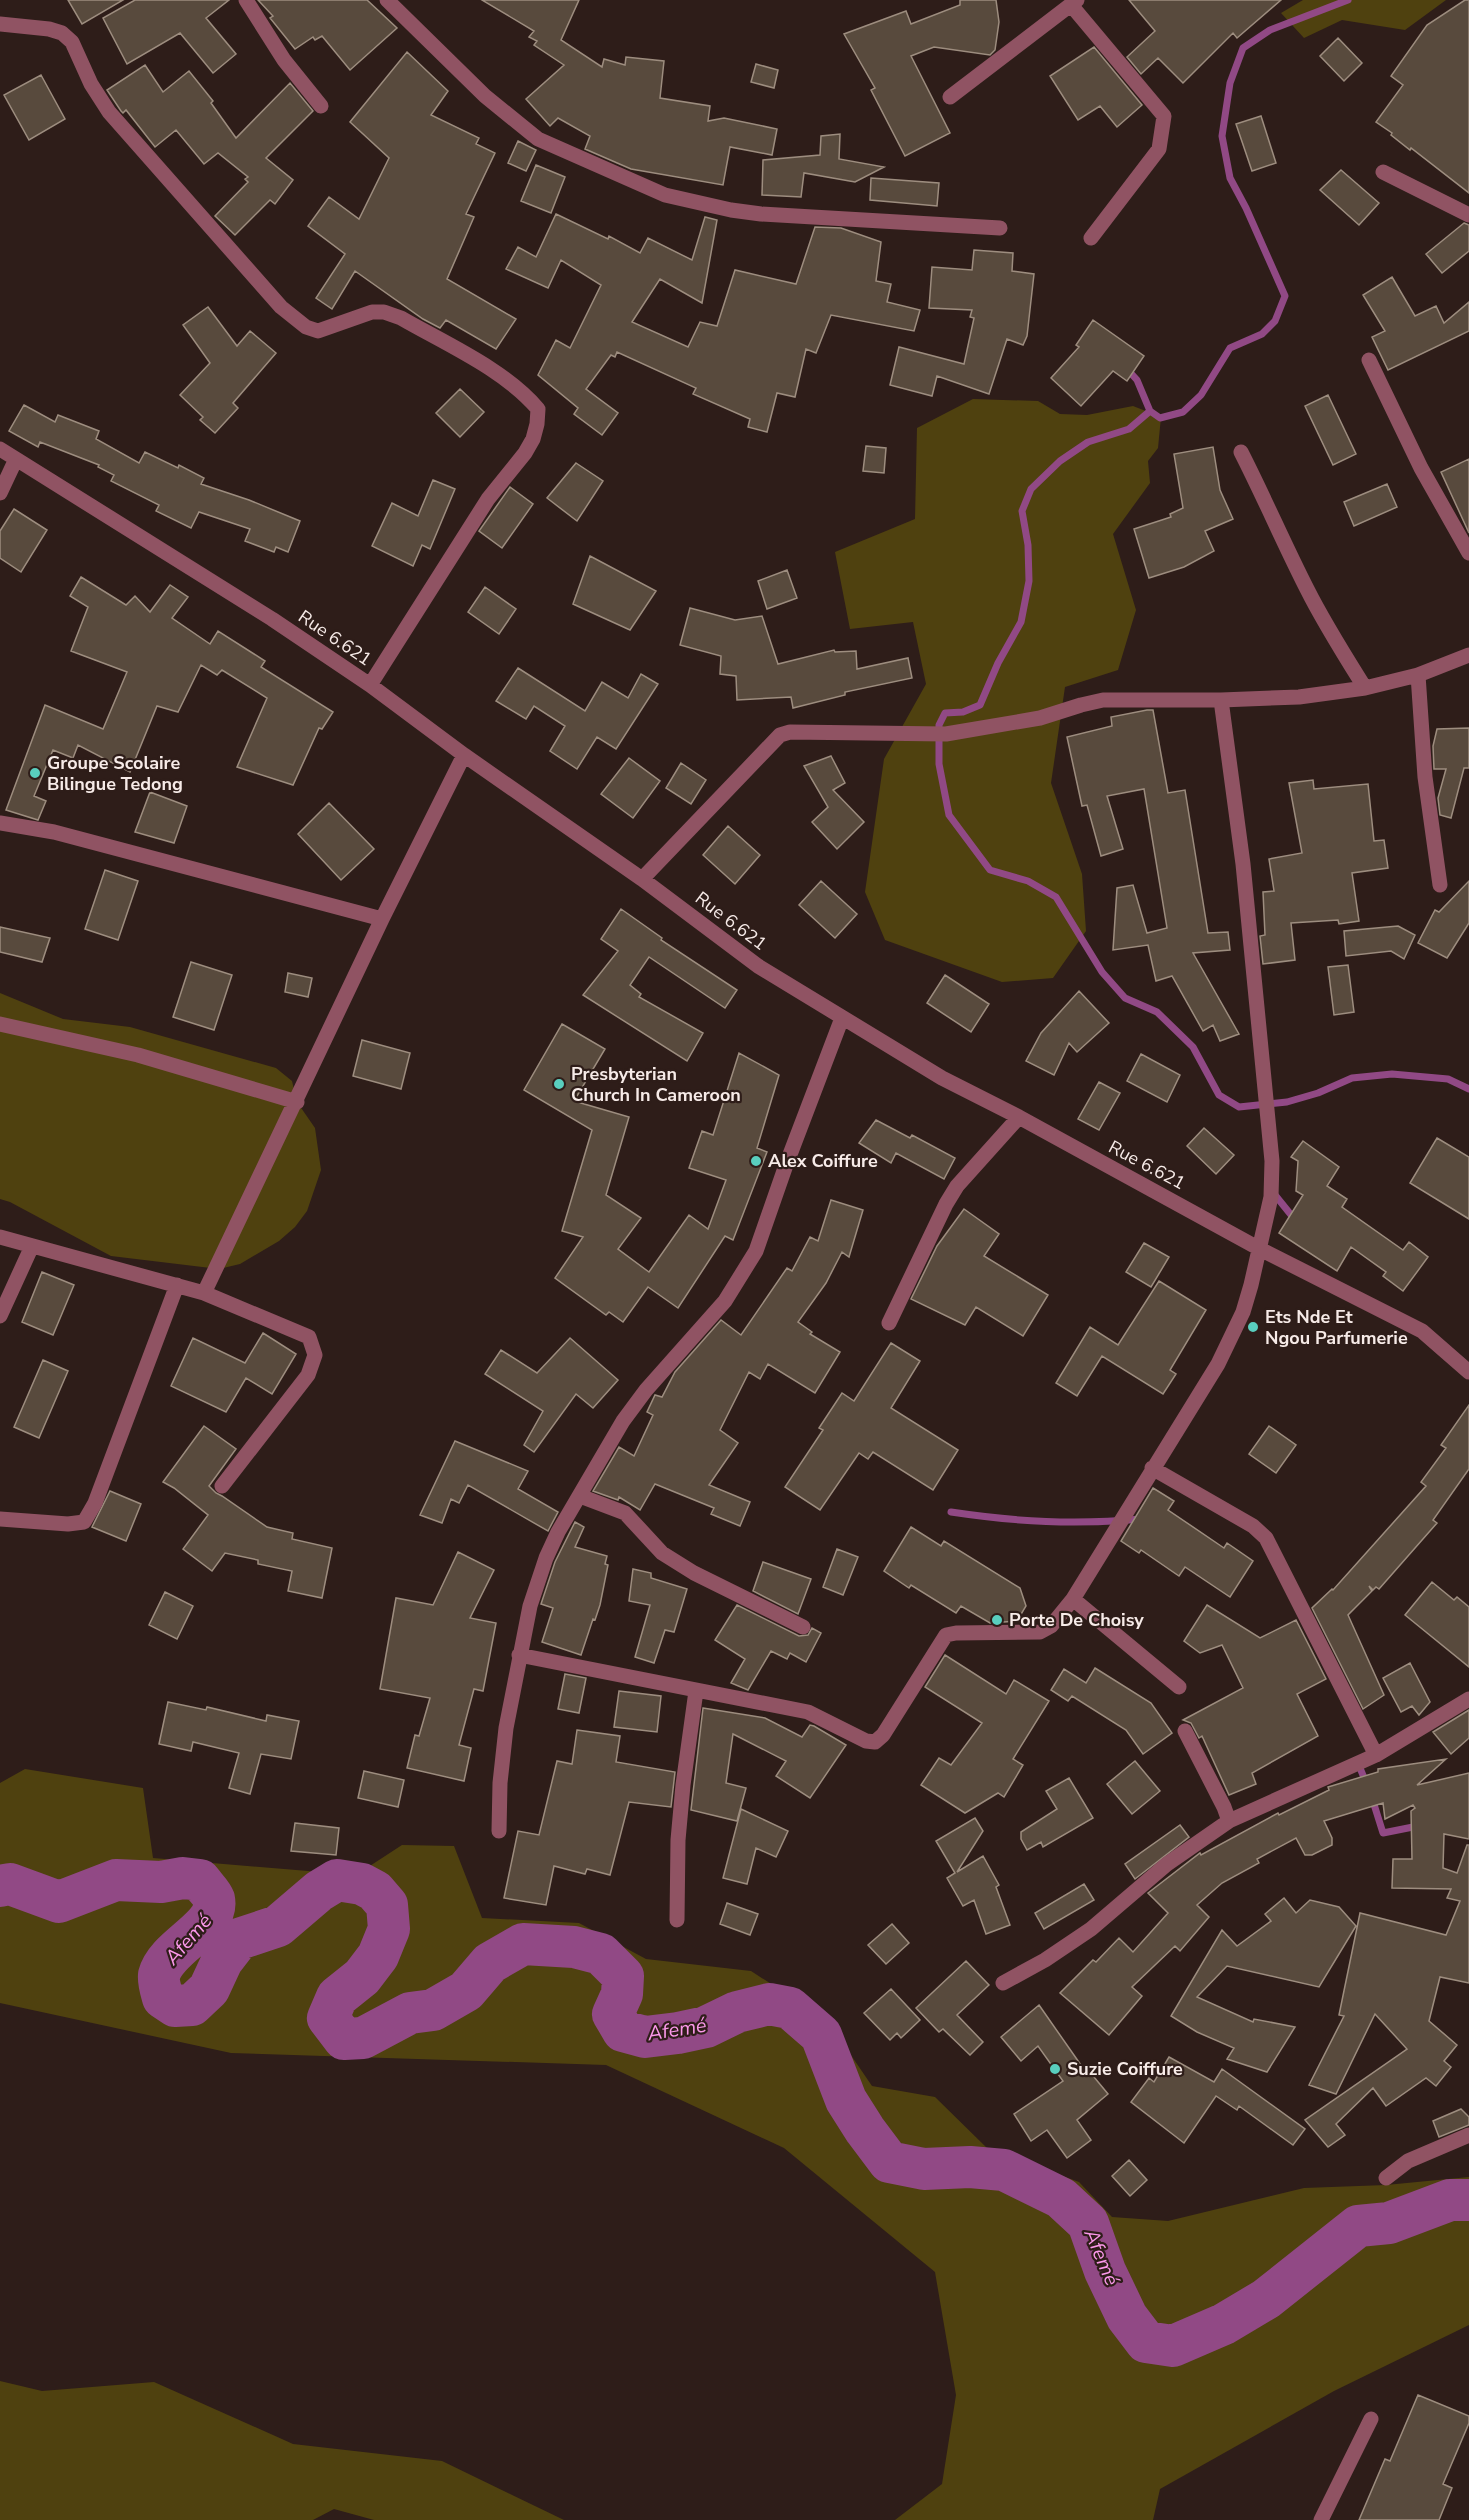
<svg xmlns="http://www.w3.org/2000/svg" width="1469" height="2520" viewBox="0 0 1469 2520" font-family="'Nunito Sans',sans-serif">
<rect width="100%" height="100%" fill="#2e1d19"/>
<path fill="#4f410f" d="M1303 0H1446L1405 30 1342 20 1304 38 1281 13Z
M973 399 1038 401 1060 414 1087 415 1133 406 1161 417 1158 448 1148 461 1150 483 1113 534 1136 610 1118 670 1065 687 1051 783 1082 874 1086 931 1053 978 1002 982 885 940 865 892 884 759 926 684 913 622 850 629 835 552 915 519 917 428Z
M0 993 63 1019 130 1027 276 1068 292 1081 297 1102 315 1128 321 1170 307 1211 295 1227 279 1241 240 1264 219 1269 111 1256 10 1202 0 1199Z
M25 1769 143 1788 153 1858 356 1875 402 1845 454 1846 482 1918 579 1923 646 1959 751 1971 827 2020 872 2086 935 2097 988 2149 1079 2182 1112 2217 1168 2221 1304 2188 1386 2185 1469 2177V2325L1334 2391 1160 2489 1153 2520H895L942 2484 956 2395 935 2272 784 2148 606 2065 231 2053 0 2003V1783Z
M0 2381 42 2391 154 2382 293 2444 442 2461 564 2520H374L334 2509 313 2520H0Z"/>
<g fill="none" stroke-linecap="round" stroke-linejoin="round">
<path stroke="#914985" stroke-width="7" d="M1348 0 1270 30 1243 48 1230 83 1222 136 1230 178 1246 208 1285 296 1275 321 1262 334 1230 348 1201 395 1183 412 1160 418 1150 411 1129 429 1088 442 1060 461 1031 489 1022 511 1028 545 1029 581 1021 622 998 663 980 705 963 712 945 713 939 725V764L949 815 990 870 1028 881 1056 897 1102 972 1125 998 1157 1012 1193 1047 1219 1095 1239 1107 1287 1102 1318 1093 1352 1078 1392 1074 1448 1079 1469 1089
M1127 369 1137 380 1150 411
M1275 1195 1296 1221
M951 1512C1018 1522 1074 1525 1142 1519
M1360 1768 1367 1785
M1372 1798 1383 1833 1418 1826"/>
<path stroke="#914985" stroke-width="42" d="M0 1886 10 1884 59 1902 116 1880 161 1882 183 1878 200 1880C204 1886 212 1893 214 1899 220 1928 167 1945 159 1975 158 1982 161 1991 163 1998L175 2006 192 2005 209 1989 222 1961 239 1939 278 1926 319 1891 337 1880 362 1884 375 1891 387 1905 389 1929 378 1956 362 1977 337 1997 328 2018 344 2039 363 2038 410 2013 433 2010 466 1991 490 1963 523 1944 574 1947 601 1954 623 1976 622 1994 613 2014 623 2031 645 2037 678 2033 706 2027 737 2012 769 2004 790 2008 821 2035 846 2100 865 2130 889 2162 924 2169 970 2167 1004 2170 1061 2198 1088 2223 1105 2271 1127 2317 1146 2342 1173 2346 1224 2324 1266 2299 1358 2226 1389 2223 1450 2200H1469"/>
</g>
<path fill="#584a3d" stroke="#9d8d7f" stroke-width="1.5" d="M68 0H123L82 24Z
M135 0H229L206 18 236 54 213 73 180 33 127 64 103 18Z
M258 0H367L397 28 350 70 322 36 315 40 313 37 295 49 270 18 273 16Z
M482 0H579L561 40 602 67 604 59 625 65 626 57 664 61 660 98 710 106 708 121 724 118 777 129 772 155 730 147 723 185 631 169 585 149 590 136 558 118 550 126 526 99 564 65 534 45 537 41 529 37 534 31Z
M960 0H996L999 22 995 50 990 55 934 47 911 56 950 133 905 156 871 90 875 88 844 34 906 11 911 24 960 5Z
M1129 0H1281L1237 38 1233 33 1183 83 1158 58 1141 74 1127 57 1155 31Z
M1465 0H1469V193L1411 148 1410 150 1391 135 1392 133 1376 122 1403 85 1391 76 1427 25Z
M1338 38 1362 63 1344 81 1320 56Z
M1094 47 1142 105 1117 127 1100 106 1078 120 1050 76Z
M407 52 448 91 431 115 479 138 476 144 495 153 466 214 474 217 447 279 516 319 496 349 446 320 440 328 423 319 355 271 332 309 316 298 345 254 308 226 329 197 359 219 389 158 350 122Z
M756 64 778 70 774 88 751 82Z
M145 65 163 92 189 71 213 101 211 103 236 138 290 83 313 111 266 158 293 180 275 204 270 200 235 235 215 216 248 182 245 179 248 177 218 153 204 164 176 130 155 147 126 110 123 113 121 111 107 90Z
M41 75 65 119 29 140 4 95Z
M1261 116 1276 163 1252 171 1236 124Z
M840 134 839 159 884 167 855 182 804 173 801 197 762 195 763 160 820 155 821 136Z
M518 141 536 150 526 171 508 163Z
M536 165 565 177 551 213 521 201Z
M1341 170 1379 203 1359 225 1320 190Z
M871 178 939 183 937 206 870 200Z
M556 214 608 239 609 236 640 253 648 238 692 260 705 217 717 220 702 303 660 279 632 322 688 347 700 322 717 326 735 270 796 284 815 227 841 228 881 242 876 281 891 284 887 302 920 310 914 331 831 315 816 353 806 349 795 397 777 393 767 432 748 427 750 419 693 394 696 388 617 352 615 357 611 355 586 389 618 413 602 435 574 414 578 408 538 375 556 340 570 348 601 285 561 260 548 288 506 269 518 247 536 257Z
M1464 223 1469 225V251L1442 273 1426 254Z
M974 250 1013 253 1012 271 1034 274 1027 336 1023 345 1007 339 989 394 937 376 932 396 890 385 899 347 964 364 974 318 970 317 972 310 929 308 932 267 972 270Z
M1392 277 1415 316 1436 306 1444 323 1469 302V331L1388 370 1372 337 1385 331 1363 295Z
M208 307 237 346 250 331 276 353 233 403 238 408 215 433 200 420 203 417 180 395 210 363 183 325Z
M1093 320 1144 356 1127 381 1113 371 1081 406 1051 378 1079 347 1076 345Z
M460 389 484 412 460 437 436 413Z
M1328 395 1356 454 1333 465 1305 406Z
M24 405 55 422 58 415 99 431 96 439 139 463 145 452 178 468 179 465 204 478 201 484 249 500 300 521 288 552 276 547 274 552 245 541 250 529 199 512 191 528 156 511 159 505 111 481 114 475 98 467 99 465 40 442 38 447 9 431Z
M866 446 886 448 884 473 863 471Z
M1213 447 1220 490 1233 519 1205 531 1214 551 1184 567 1149 578 1134 529 1171 517 1170 514 1183 508 1174 454Z
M1469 459V533L1441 472Z
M576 463 603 481 577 521 547 498Z
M433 480 455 489 430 549 422 545 413 566 372 546 392 503 418 516Z
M1387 484 1397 507 1354 526 1344 502Z
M510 487 533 504 502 548 479 531Z
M14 509 47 530 21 572 0 558V531Z
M590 556 656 591 630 630 573 604Z
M787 570 797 598 767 609 758 581Z
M81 577 126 605 135 596 150 612 170 585 188 597 172 618 210 644 218 631 265 661 261 667 333 712 322 729 319 728 293 785 237 767 267 698 222 670 217 675 201 665 178 712 157 706 130 772 78 745 73 758 53 750 34 796 46 801 38 820 6 810 45 705 103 729 127 672 71 651 88 607 70 596Z
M485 587 516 609 499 634 468 612Z
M690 608 735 620 762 616 778 664 834 650 835 652 856 651 857 669 908 658 912 678 845 692V695L793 708 791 697 737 700 736 676 720 674 721 656 680 645Z
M518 668 585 711 602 682 628 698 641 674 658 684 616 749 597 737 577 769 550 751 565 726 534 706 526 719 496 701Z
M1147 710H1153L1168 793 1185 790 1208 933 1228 932 1230 950 1193 953 1239 1034 1220 1041 1213 1025 1203 1031 1172 976 1156 981 1148 945 1113 950 1117 888 1133 885 1147 933 1167 928 1144 789 1107 796 1123 849 1101 856 1087 805 1082 806 1067 737 1112 726 1111 717Z
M1469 728V768H1464L1451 818 1440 815 1438 798 1446 769H1434L1433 746 1437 729Z
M831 756 845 783 833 790 864 822 837 849 812 822 828 807 804 766Z
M629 758 660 781 633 818 601 794Z
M681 763 706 780 691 804 666 788Z
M1313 780 1314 789 1368 784 1374 841 1384 840 1388 868 1352 873 1359 921 1339 924 1338 920 1291 923 1295 960 1263 964 1260 936 1265 935 1263 892 1274 891 1269 859 1302 853 1289 783Z
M150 792 187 806 174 843 135 832Z
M329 803 374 849 341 880 298 834Z
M728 826 760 855 735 884 703 855Z
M105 870 138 881 118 940 85 929Z
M821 881 857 914 835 938 799 905Z
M1469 881V923L1447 958 1418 943 1435 910 1439 912Z
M621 909 662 938 661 940 737 990 725 1008 649 957 630 985 641 994 639 997 703 1033 687 1061 583 995 618 951 601 939Z
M1398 926 1415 935 1404 959 1391 951 1346 956 1344 931Z
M0 927 50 938 42 962 0 952Z
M191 962 232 975 214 1030 173 1017Z
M1348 965 1354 1012 1334 1015 1328 967Z
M288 973 312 978 308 997 285 992Z
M945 975 989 1004 971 1032 927 1003Z
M1079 991 1109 1023 1077 1052 1069 1043 1054 1075 1026 1061 1041 1033Z
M562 1024 605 1049 574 1101 629 1117 606 1195 641 1218 618 1249 649 1272 689 1215 708 1229 726 1180 689 1168 702 1131 713 1135 739 1053 779 1075 757 1148 767 1152 733 1240 725 1236 678 1308 648 1287 623 1322 609 1312 606 1315 555 1278 583 1237 562 1231 592 1130 524 1090Z
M362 1040 410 1053 401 1089 353 1076Z
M1141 1054 1180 1075 1167 1102 1127 1081Z
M1099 1082 1120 1093 1099 1130 1078 1119Z
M876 1120 910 1138 912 1135 955 1158 944 1179 896 1153 891 1163 859 1143Z
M1204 1128 1234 1155 1216 1174 1187 1146Z
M1437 1138 1469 1157V1219L1410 1183Z
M1303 1141 1339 1167 1327 1186 1347 1199 1342 1207 1403 1250 1409 1242 1428 1257 1403 1291 1383 1276 1386 1272 1351 1247 1337 1271 1279 1233 1303 1195 1296 1191 1298 1161 1291 1157Z
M831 1200 863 1210 849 1257 842 1252 826 1283 798 1322 812 1332 810 1334 840 1352 815 1393 768 1364 760 1379 749 1372 720 1430 738 1443 709 1485 750 1502 740 1526 711 1514 714 1508 655 1484 640 1510 619 1497 618 1500 593 1491 619 1447 634 1456 653 1415 647 1412 655 1395 662 1397 675 1372 721 1320 741 1335 787 1268 792 1271 810 1237 818 1241Z
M964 1209 999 1234 984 1256 1048 1295 1023 1336 976 1307 965 1325 911 1299 937 1246Z
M1144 1243 1169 1257 1151 1287 1126 1272Z
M42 1272 74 1285 53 1335 22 1322Z
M1159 1281 1206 1310 1170 1370 1176 1374 1163 1394 1102 1356 1077 1396 1056 1383 1090 1327 1118 1345Z
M263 1333 296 1354 272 1394 246 1378 226 1412 171 1386 193 1338 245 1363Z
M570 1338 618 1380 593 1408 576 1394 534 1452 524 1445 543 1411 485 1374 501 1350 537 1373Z
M891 1343 920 1361 891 1408 958 1450 933 1490 873 1452 868 1459 859 1453 820 1510 785 1487 823 1430 819 1428 842 1393 854 1401Z
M43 1360 68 1371 39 1438 14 1427Z
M1469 1405V1469L1433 1520 1437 1523 1379 1589 1376 1587 1373 1590 1369 1586 1372 1591 1348 1615 1384 1695 1363 1709 1312 1608 1332 1589 1333 1590 1426 1486 1421 1482 1446 1448 1441 1445Z
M204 1426 236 1449 209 1486 216 1493 222 1496 267 1527 293 1533 292 1539 332 1548 322 1598 288 1591 292 1571 258 1564V1560L225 1553 212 1571 183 1549 208 1515 174 1488 163 1482Z
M1269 1426 1296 1445 1276 1473 1249 1454Z
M455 1441 528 1471 518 1489 558 1512 548 1531 468 1485 459 1503 451 1499 442 1523 420 1515Z
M1153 1488 1174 1501 1168 1510 1224 1548 1227 1543 1253 1561 1230 1597 1185 1567 1179 1576 1141 1550 1139 1553 1121 1541Z
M110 1491 141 1504 126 1541 92 1527Z
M575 1522 584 1527 575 1547 607 1556 605 1564 608 1565 600 1605 595 1620 593 1619 581 1655 542 1642 553 1608 541 1604 555 1562Z
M911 1527 941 1546 944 1541 1020 1588 1026 1606 1017 1621 990 1623 961 1606 956 1613 911 1585 909 1588 884 1571Z
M837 1549 858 1557 843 1595 823 1587Z
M458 1552 494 1570 470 1618 496 1623 483 1691 474 1689 459 1745 471 1748 464 1781 407 1768 415 1735 419 1736 430 1698 380 1689 396 1598 433 1605Z
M763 1562 811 1579 798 1614 753 1591Z
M633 1569 651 1573V1578L687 1589 674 1632 665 1630 654 1663 635 1657 650 1605 629 1601Z
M1432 1582 1454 1600 1457 1597 1469 1607V1667L1405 1615Z
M165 1592 193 1606 177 1639 149 1625Z
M737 1605 799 1636 808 1635 812 1628 821 1633 806 1662 790 1653 787 1659 771 1651 748 1690 731 1683 745 1659 715 1640Z
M1207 1605 1260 1638 1296 1620 1326 1679 1297 1694 1318 1736 1252 1773 1256 1784 1229 1795 1202 1736 1199 1738 1191 1723 1183 1720 1243 1688 1222 1645 1200 1653 1184 1641Z
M945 1655 1006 1694 1014 1680 1049 1701 1013 1759 1023 1765 1004 1797 998 1793 965 1813 921 1785 939 1758 951 1765 982 1723 925 1687Z
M1410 1663 1430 1702 1419 1715 1412 1706 1401 1712 1383 1678Z
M1095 1668 1151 1703 1172 1733 1143 1754 1126 1730 1072 1696 1068 1701 1051 1690 1064 1669 1086 1683Z
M565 1674 586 1678 579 1713 558 1709Z
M619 1691 661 1696 657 1732 614 1727Z
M168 1702 206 1710 207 1707 266 1721 267 1715 299 1721 291 1759 261 1754 250 1794 229 1788 239 1753 193 1742 191 1751 159 1744Z
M703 1708 765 1718 802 1737 810 1725 814 1726 846 1745 810 1798 776 1776 786 1761 733 1734 726 1783 746 1788 737 1821 691 1810Z
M1469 1710V1738L1451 1754 1433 1732Z
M577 1730 620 1736 616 1762 675 1772 671 1807 629 1802 610 1875 587 1869 585 1874 554 1866 546 1905 504 1898 518 1831 539 1835 557 1761 572 1764Z
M1446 1759 1417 1785 1469 1773V1839L1444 1834 1443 1868 1457 1873 1467 1845H1469V1983L1440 1977 1429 2021 1457 2045 1444 2061 1451 2067 1436 2086 1426 2078 1386 2106 1373 2088 1336 2124 1345 2135 1328 2147 1305 2120 1407 2049 1375 2014 1336 2094 1309 2085 1344 2016 1339 2015 1360 1913 1446 1935 1460 1901 1447 1898 1451 1889 1392 1888 1393 1859H1412L1411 1811 1415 1808 1413 1805 1385 1819 1383 1803 1324 1821 1332 1838V1845L1312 1855H1305L1296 1838 1257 1859 1259 1863 1222 1883 1197 1905 1209 1917 1180 1951 1175 1946 1132 1987 1142 1996 1109 2035 1060 1993 1093 1960 1096 1962 1119 1938 1133 1952 1168 1913 1148 1893 1200 1853 1201 1855 1278 1813 1279 1815 1329 1790 1328 1787 1378 1772V1769Z
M1135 1761 1160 1791 1132 1814 1107 1784Z
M364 1771 404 1780 398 1807 358 1798Z
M1069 1778 1093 1818 1043 1847 1041 1842 1027 1850 1021 1839V1832L1057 1809 1046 1791Z
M741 1809 788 1831 776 1857 756 1848 747 1884 723 1878Z
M975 1818 983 1831 957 1872 983 1856 999 1885 996 1887 1010 1925 986 1934 974 1900 963 1906 947 1878 955 1873 936 1841Z
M295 1823 339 1828 336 1855 291 1851Z
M1180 1825 1189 1837 1135 1879 1125 1864Z
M1084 1884 1094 1900 1044 1929 1035 1913Z
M1284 1898 1296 1913 1310 1900 1339 1907 1356 1926 1319 1987 1227 1966 1197 1997 1253 2022 1254 2019 1295 2027 1267 2072 1227 2059 1234 2048 1197 2032 1171 2016 1222 1930 1237 1946 1271 1921 1265 1914Z
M727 1903 758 1914 750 1935 720 1924Z
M892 1924 909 1943 886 1964 868 1945Z
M966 1961 989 1985 957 2015 983 2042 970 2055 943 2029 939 2032 916 2008Z
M891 1989 920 2020 901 2038 897 2033 890 2040 864 2013Z
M1039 2005 1083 2068 1085 2066 1108 2094 1077 2120 1091 2140 1067 2158 1047 2130 1031 2141 1014 2114 1063 2081 1038 2046 1021 2061 1001 2037Z
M1169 2057 1214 2082 1222 2069 1305 2129 1293 2145 1239 2106 1237 2110 1216 2096 1184 2143 1131 2102 1149 2078 1154 2082Z
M1461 2109 1469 2117V2125L1439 2137 1433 2121Z
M1129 2160 1147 2180 1130 2196 1112 2176Z
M1418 2395 1469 2416V2423L1443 2484 1452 2488 1439 2520H1359L1385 2459 1390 2461Z"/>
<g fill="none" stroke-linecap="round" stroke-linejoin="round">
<path stroke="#905363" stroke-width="15" d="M246 0 284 60 321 106
M387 0 485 96 538 139 665 195 731 210 761 214 1000 228
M1071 5 1164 116 1159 149 1091 238
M0 24 49 29 62 33 72 42 91 84 109 112 281 307 306 327 318 331 372 312H384L401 318C446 344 504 369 538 409L537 424 533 439 525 453 488 499 370 685
M950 97 1077 0
M1383 172 1469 215
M1369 360 1421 468 1469 553
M0 449 272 619 370 685 464 755 642 879 758 966 942 1078 1019 1117 1258 1248 1422 1331 1469 1372
M1241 452C1264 497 1284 544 1307 589 1324 623 1345 656 1365 688
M0 493 16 459
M1418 675 1425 777 1440 885
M0 823 54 832 382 919
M642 879 780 735 790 732 946 734 1040 718 1081 705 1103 700H1221L1299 697 1365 688 1418 675 1469 655
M0 1024 138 1055 297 1102
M0 1237 204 1293 309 1337 315 1355 308 1375 222 1486
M204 1293 382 919 464 755
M0 1316 32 1246
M889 1323 946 1204 957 1186 1019 1117
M1152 1468 1253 1526 1266 1538 1376 1755
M580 1496 625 1513 662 1553 694 1573 803 1627
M0 1519 68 1524 84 1522 95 1503 177 1285
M1073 1599 1179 1687
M519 1655 808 1712 866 1741 875 1742 883 1735 946 1635 956 1633 1040 1632 1051 1626 1073 1599 1218 1364 1243 1312 1251 1285 1271 1197 1272 1161 1243 864 1221 700
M1185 1731 1224 1807 1229 1821
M499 1831 500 1783 506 1728 530 1606 546 1558 558 1532 623 1421 646 1390 725 1301 756 1251 786 1165 842 1018
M677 1920 678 1840 683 1785 696 1691
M1003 1983 1045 1960 1091 1929 1167 1864 1229 1821 1376 1755 1469 1699
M1386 2178 1408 2161 1469 2135
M1321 2520 1371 2419"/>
</g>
<g fill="#59cebe" stroke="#2e1d19" stroke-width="2">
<circle cx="35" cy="773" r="6"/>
<circle cx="559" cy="1084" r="6"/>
<circle cx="756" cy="1161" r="6"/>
<circle cx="1253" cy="1327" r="6"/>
<circle cx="997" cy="1620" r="6"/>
<circle cx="1055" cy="2069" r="6"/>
</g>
<g text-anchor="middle" stroke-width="4.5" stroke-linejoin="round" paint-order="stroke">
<g font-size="18" fill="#f7ebe8" stroke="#2e1d19">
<text transform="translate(335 638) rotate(34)" y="6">Rue 6.621</text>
<text transform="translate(731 921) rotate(37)" y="6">Rue 6.621</text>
<text transform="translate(1147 1165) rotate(28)" y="6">Rue 6.621</text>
</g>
<g font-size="18" font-weight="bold" fill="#f7ebe8" stroke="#2e1d19" text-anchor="start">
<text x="47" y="769">Groupe Scolaire<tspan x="47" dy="21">Bilingue Tedong</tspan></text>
<text x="571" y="1080">Presbyterian<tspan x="571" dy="21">Church In Cameroon</tspan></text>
<text x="768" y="1167">Alex Coiffure</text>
<text x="1265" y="1323">Ets Nde Et<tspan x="1265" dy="21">Ngou Parfumerie</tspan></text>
<text x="1009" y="1626">Porte De Choisy</text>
<text x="1067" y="2075">Suzie Coiffure</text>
</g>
<g font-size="20" font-style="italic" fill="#fb98ea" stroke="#2e1d19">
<text transform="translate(188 1939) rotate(-49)" y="7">Afemé</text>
<text transform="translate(677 2029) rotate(-9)" y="7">Afemé</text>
<text transform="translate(1102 2257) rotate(67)" y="7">Afemé</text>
</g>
</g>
</svg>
